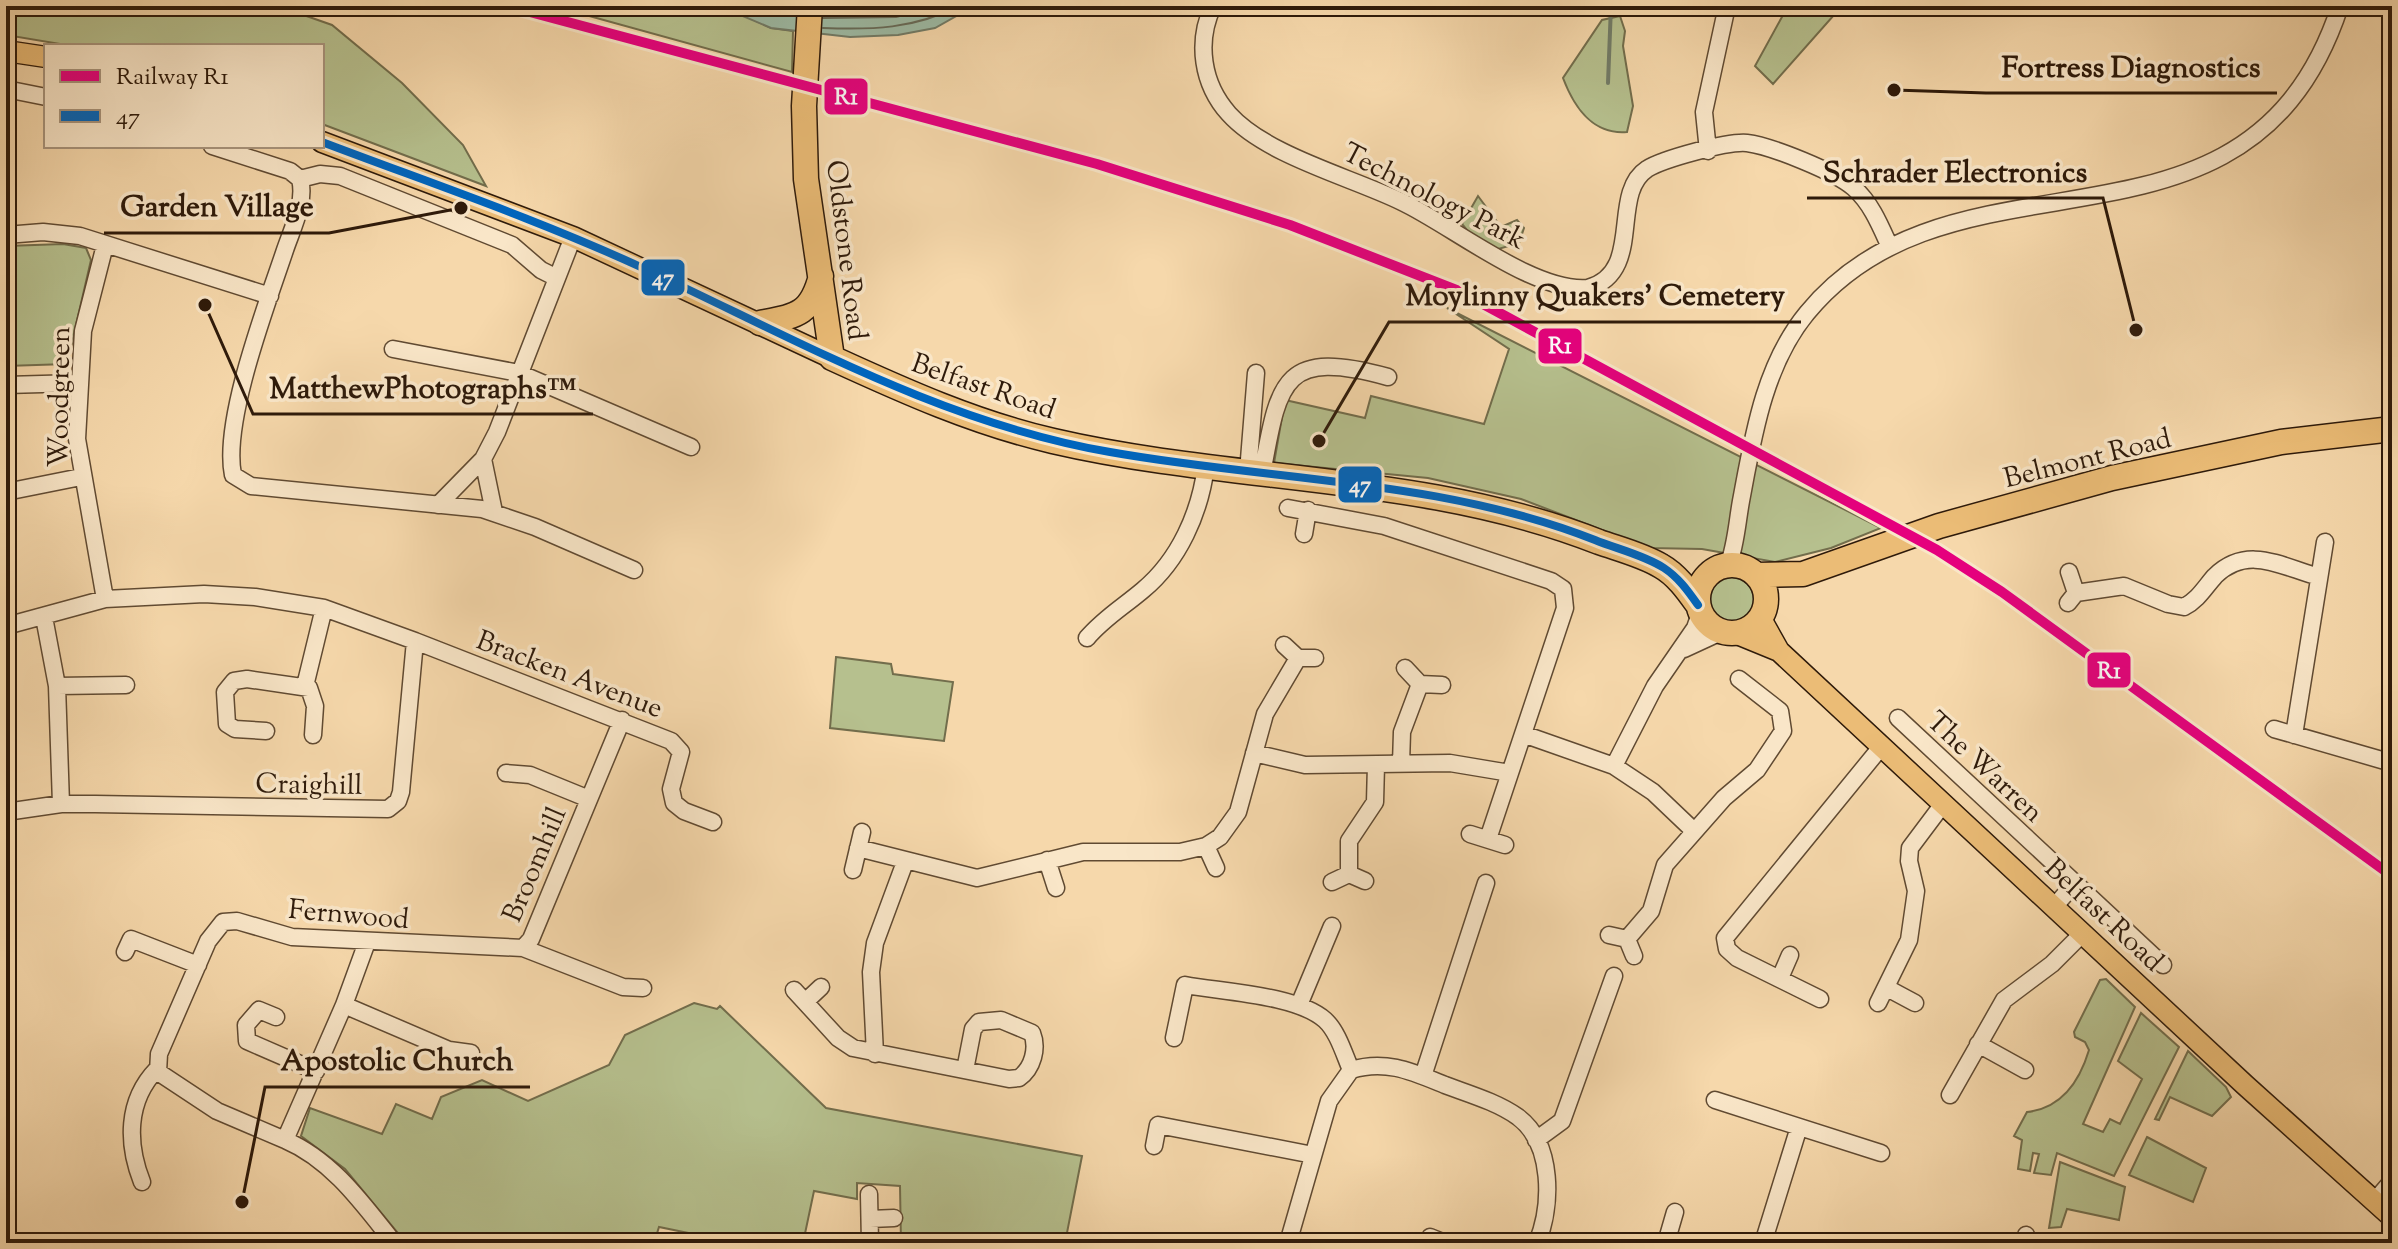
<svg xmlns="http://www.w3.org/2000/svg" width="2398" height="1249" viewBox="0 0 2398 1249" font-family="'Sorts Mill Goudy',serif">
<rect width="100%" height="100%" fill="#f6d8ab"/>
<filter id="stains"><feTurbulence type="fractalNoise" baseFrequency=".0025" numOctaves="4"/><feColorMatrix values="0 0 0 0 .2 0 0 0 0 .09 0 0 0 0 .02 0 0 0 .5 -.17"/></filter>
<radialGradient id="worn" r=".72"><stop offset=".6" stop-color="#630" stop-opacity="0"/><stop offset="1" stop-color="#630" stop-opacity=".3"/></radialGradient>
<path fill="#b6c08e" stroke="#726d4c" stroke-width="2" d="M6 6H278L332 25 402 83 463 145 486 186 322 124V46H72L6 35Z
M553 6H724L771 28 793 31 792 72Z
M1788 6H1842L1773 84 1755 66Z
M1620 16 1625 31 1623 46 1633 106 1627 132C1592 135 1574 107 1563 78L1602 20Z
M1478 196 1501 227 1517 220 1524 228 1519 243 1495 250 1475 240 1462 224Z
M63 244 86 248 91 260 67 364 6 366V246Z
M1447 308 1881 528 1831 548 1775 562 1702 549 1649 548 1521 499 1428 478 1274 463 1285 400 1365 418 1371 396 1484 424 1509 349Z
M1708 600a23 23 0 1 1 46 0a23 23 0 1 1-46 0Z
M836 657 891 664 893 674 953 682 944 741 830 728Z
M2106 979 2135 1007 2083 1124 2103 1132 2110 1119 2120 1124 2142 1079 2118 1061 2141 1013 2179 1047 2114 1176 2057 1153 2051 1175 2034 1173 2039 1154 2033 1153 2030 1171 2018 1169 2022 1140 2014 1136 2027 1112C2063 1108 2080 1080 2089 1050L2085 1042 2075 1037 2074 1032 2100 980Z
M694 1003 717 1009 720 1006 826 1108 1082 1156 1065 1243H901L900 1186 857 1183V1199L814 1191 803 1243H737L659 1227 654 1243H406L345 1169 301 1136 310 1108 382 1134 396 1104 432 1119 441 1097 482 1080 528 1101 609 1065 625 1035Z
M2188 1051 2226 1087 2231 1097 2212 1116 2170 1097 2159 1120 2155 1119Z
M2147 1137 2206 1168 2193 1202 2129 1175Z
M2060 1162 2125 1187 2119 1220 2067 1209 2061 1227 2049 1228Z"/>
<path fill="#9dbba5" stroke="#717b67" stroke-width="2" d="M719 6H974L935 28 898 35 850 37 771 28Z"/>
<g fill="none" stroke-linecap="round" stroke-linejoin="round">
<path stroke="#666a58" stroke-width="2" d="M823 18 896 17 937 6
M823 28C871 30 915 29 958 6"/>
<path stroke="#717b67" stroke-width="4" d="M1608 83 1611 6"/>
<defs>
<path id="minor" d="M1213 6C1196 42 1202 84 1229 114 1267 156 1351 177 1402 202 1451 225 1534 293 1588 288 1645 272 1609 194 1647 169 1663 159 1728 141 1747 143 1771 146 1836 172 1854 188 1871 203 1880 225 1889 245
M6 89 46 97
M212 146 290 171 300 179
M1708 151 1704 112 1727 6
M300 179C306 202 292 229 285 250 267 304 222 421 233 475L251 486 482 509 535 527 634 570
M300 179 320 174 340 176 512 245 541 270 557 278
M6 235 43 232 80 236 270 296
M393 349 519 373 691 447
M6 385 78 383
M483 459 494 512
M1248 472 1256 373
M1262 474C1279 381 1282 348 1388 377
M6 492 81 477
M438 505 483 459 497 432 573 237
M1288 508 1384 526 1551 581 1563 589 1565 608 1488 839
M1304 534 1308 510
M1728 566C1736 545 1737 523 1741 501 1753 437 1764 365 1807 313 1958 129 2248 286 2340 6
M2069 572 2076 593
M105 599 77 439 83 331 105 245
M2068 603 2076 593 2124 586 2168 604 2184 607C2198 600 2205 587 2215 576 2248 544 2282 567 2319 577
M44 617 57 686 61 804
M6 626 105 599 204 594 255 597 324 608 415 641 401 792 398 801 388 809 95 804H61L6 812
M1087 638C1104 618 1123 607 1143 590 1179 560 1200 513 1206 466
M415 641 671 741 681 752 671 789 674 803 684 811 713 822
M1284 645 1298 658H1315
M1684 649 1723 631
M1405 668 1420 684 1442 685
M57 686 126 685
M305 686 324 608
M1898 718 2163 965
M2274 729 2392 763
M266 731 235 729 227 724 225 692 234 681 247 679 309 688 315 706 313 735
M1523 734 1614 766 1653 792 1694 831
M2294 735 2325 542
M1254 753 1305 765 1450 763 1510 773
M1401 764 1402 732 1420 684
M1614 766 1655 686 1695 628 1701 611
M506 773 530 775 589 799
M1470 834 1505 845
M1206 846 1216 868
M858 848 977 878 1083 852H1180L1206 846 1220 837 1238 812 1265 714 1298 658
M1047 860 1056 888
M853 870 862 832
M1349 874V841L1375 802 1376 765
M1332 882 1349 874 1365 881
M2054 907 2074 884
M1609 935 1627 939 1634 956
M1627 939 1651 911 1665 865 1724 798 1757 770 1783 731 1780 711 1739 679
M367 942 344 1005 285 1140 217 1111 158 1072 159 1054 208 941 223 922 237 921 292 937 523 948
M523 948 531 939 622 720
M523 948 623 987 643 988
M125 952 131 939 198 965
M1780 978 1790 955
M1887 988 1915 1003
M794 990 838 1038 853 1048 1009 1079 1019 1078C1033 1068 1038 1048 1032 1033L1001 1020 979 1022 973 1029 965 1070
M1820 999 1737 958 1727 949 1725 938 1881 747
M805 1002 821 987
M1878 1003 1909 940 1916 891 1909 861 1910 848 1943 804
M344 1005 449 1050 471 1053
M1299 1005 1332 926
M276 1017 259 1010 246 1025 247 1041 316 1071
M1174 1038 1185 985C1223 992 1297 995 1325 1020 1338 1032 1344 1054 1351 1070
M1978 1044 2025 1070
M875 1054 871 972 875 943 905 862
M1423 1076 1486 883
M1950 1095 2004 1000 2052 964 2083 933
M1715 1100 1881 1153
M285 1140C332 1160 363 1204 394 1243
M1536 1140 1562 1121 1614 976
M1154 1146 1158 1125 1313 1155
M142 1182C127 1144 126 1101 157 1069
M869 1194 870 1243
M2374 1202 2392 1181
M870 1219 894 1218
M1430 1237 1445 1243
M1288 1243 1329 1101 1351 1070C1386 1059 1413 1072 1445 1085 1469 1094 1497 1102 1518 1117 1554 1144 1552 1206 1537 1243
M1666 1243 1675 1212
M1763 1243 1799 1127
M2025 1243 2026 1235"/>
<path id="major" d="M6 51 46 57
M322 142 573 237 832 358
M1760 617 1779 651 2245 1085 2392 1217
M1735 633 1779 651"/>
<path id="highway" d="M810 6 804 106 806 179 832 358C904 391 975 423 1053 441 1234 483 1424 473 1599 542 1619 549 1643 555 1661 566 1677 575 1688 591 1698 605
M760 323C796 316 811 315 821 276
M1698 599a34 34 0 1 1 68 0a34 34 0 1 1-68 0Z
M1756 575 1803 574 1939 526 2112 478 2281 442 2392 429"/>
</defs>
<use href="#minor" stroke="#604a32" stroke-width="19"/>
<use href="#major" stroke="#2e1a0a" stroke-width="23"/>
<use href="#highway" stroke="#2e1a0a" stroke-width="27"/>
<use href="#minor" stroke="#f9e6c8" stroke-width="16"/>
<use href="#major" stroke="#ebbc76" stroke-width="20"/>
<use href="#highway" stroke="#ebbc76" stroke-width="24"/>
<defs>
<path id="bus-1" d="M322 142C430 183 540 220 645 269 798 340 942 423 1110 452 1272 481 1441 479 1595 540 1617 549 1644 555 1664 568 1679 578 1688 591 1698 605"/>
</defs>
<use href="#bus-1" stroke="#f9e6c8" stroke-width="14"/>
<use href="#bus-1" stroke="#0065bd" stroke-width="8"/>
<defs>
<path id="rail-1" d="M508 6 1097 164 1290 225 1459 291 1937 550 2002 592 2392 876"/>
</defs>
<use href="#rail-1" stroke="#f9e6c8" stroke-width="16"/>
<use href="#rail-1" stroke="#e5007d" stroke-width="10"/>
</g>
<g text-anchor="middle" stroke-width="7" stroke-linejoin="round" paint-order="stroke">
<g font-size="28" fill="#2e1a0a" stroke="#f9e6c8">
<text transform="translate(1435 195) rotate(27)" y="10">Technology Park</text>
<text transform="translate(848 250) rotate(83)" y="10">Oldstone Road</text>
<text transform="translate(984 385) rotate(19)" y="10">Belfast Road</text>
<text transform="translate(58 397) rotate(-89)" y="10">Woodgreen</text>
<text transform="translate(2087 457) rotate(-14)" y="10">Belmont Road</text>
<text transform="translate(570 673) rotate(21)" y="10">Bracken Avenue</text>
<text transform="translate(1986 766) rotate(43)" y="10">The Warren</text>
<text transform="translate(309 783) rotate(1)" y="10">Craighill</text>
<text transform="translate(533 864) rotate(-67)" y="10">Broomhill</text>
<text transform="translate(349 913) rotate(5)" y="10">Fernwood</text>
<text transform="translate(2105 914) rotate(43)" y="10">Belfast Road</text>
</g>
</g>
<path fill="none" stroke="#2e1a0a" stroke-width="3" d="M1894 90L1986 93H2277M2136 330L2103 198H1807M461 208L329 233H104M1319 441L1389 322H1801M205 305L253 414H593M242 1202L265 1087H530"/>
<g fill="#2e1a0a" stroke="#f9e6c8" stroke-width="3">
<circle cx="1894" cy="90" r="8"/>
<circle cx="2136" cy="330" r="8"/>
<circle cx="461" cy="208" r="8"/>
<circle cx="1319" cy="441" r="8"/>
<circle cx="205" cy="305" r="8"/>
<circle cx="242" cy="1202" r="8"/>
</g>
<g font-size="30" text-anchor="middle" font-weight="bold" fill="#2e1a0a" stroke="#f9e6c8" stroke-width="7" stroke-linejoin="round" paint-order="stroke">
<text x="2131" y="77">Fortress Diagnostics</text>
<text x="1955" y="182">Schrader Electronics</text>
<text x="217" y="216">Garden Village</text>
<text x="1595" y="305">Moylinny Quakers' Cemetery</text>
<text x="423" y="398">MatthewPhotographs™</text>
<text x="397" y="1070">Apostolic Church</text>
</g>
<g stroke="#f9e6c8" stroke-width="3">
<rect x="823" y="77" width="46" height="39" rx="8" fill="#e5007d"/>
<rect x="640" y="258" width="46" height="39" rx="8" fill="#0065bd"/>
<rect x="1537" y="327" width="46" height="38" rx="8" fill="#e5007d"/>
<rect x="1337" y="465" width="46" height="39" rx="8" fill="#0065bd"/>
<rect x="2086" y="651" width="46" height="38" rx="8" fill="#e5007d"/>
</g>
<g font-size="22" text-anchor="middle" font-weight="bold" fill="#fff">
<text x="846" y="104">R1</text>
<text x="663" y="285">47</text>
<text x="1560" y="353">R1</text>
<text x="1360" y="492">47</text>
<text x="2109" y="678">R1</text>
</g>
<rect width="2398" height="1249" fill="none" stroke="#f6d8ab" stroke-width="32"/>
<rect x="8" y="8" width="2382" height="1233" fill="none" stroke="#2e1a0a" stroke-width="4"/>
<rect x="16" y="16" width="2366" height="1217" fill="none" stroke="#2e1a0a" stroke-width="2"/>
<rect x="44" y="44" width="280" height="104" fill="#f9e6c8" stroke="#a8947c" stroke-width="2"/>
<rect x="60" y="70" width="40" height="12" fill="#e5007d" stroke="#a8947c" stroke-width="2"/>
<text x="116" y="84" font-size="24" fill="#2e1a0a">Railway R1</text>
<rect x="60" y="110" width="40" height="12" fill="#0065bd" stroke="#a8947c" stroke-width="2"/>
<text x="116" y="124" font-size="24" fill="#2e1a0a">47</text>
<rect width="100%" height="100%" filter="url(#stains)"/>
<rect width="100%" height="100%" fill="url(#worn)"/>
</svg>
